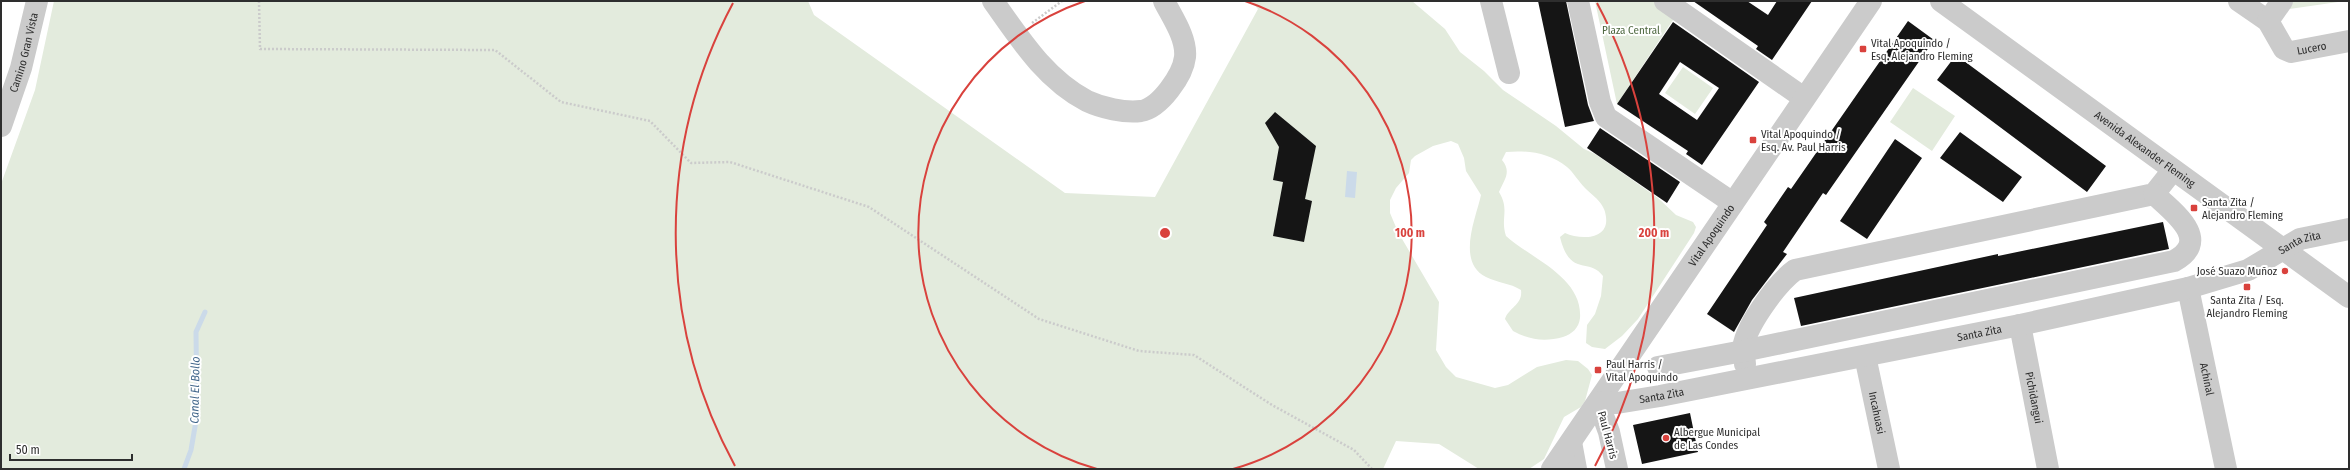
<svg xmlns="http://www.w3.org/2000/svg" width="2350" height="470" viewBox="0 0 2350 470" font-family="'Fira Sans Condensed',sans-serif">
<rect width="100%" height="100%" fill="#fff"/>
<path fill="#e3ebdd" d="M54 1H808L814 15 1065 193 1155 197 1258 9 1251 1H1412L1445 29 1460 52 1484 71 1503 90 1556 126 1584 149 1595 154 1631 179 1658 198 1676 215 1693 222 1696 227 1694 233 1638 319 1622 336 1605 349 1592 347 1586 343 1587 325 1595 314 1601 296 1603 276C1589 257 1570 278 1560 237L1565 233C1580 240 1609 240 1606 217 1605 203 1593 196 1585 188 1578 181 1574 173 1567 167 1549 153 1528 150 1506 152L1502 160C1512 172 1504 180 1499 192 1510 210 1500 218 1506 236 1530 258 1583 277 1580 318 1579 328 1572 334 1563 337 1545 342 1529 340 1513 331L1505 319C1509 307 1523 305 1521 290 1510 283 1498 283 1486 277 1456 262 1476 218 1481 195L1466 171 1464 158 1458 144 1451 141 1433 146 1415 156 1411 160 1409 173 1396 188 1390 200V213L1398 232 1439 302 1436 350 1446 367 1456 377 1495 388 1508 385 1537 367 1566 360 1578 361 1588 369 1592 375 1585 401 1581 407 1564 417 1544 459 1529 469H1479L1439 444 1396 441 1383 469H1V184L35 90Z
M1595 1H1658L1677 14 1617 104Z
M2289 1H2345L2282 10Z
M1683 67 1713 88 1695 114 1665 93Z
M1913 88 1955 116 1932 151 1890 122Z"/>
<path fill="#cbdae9" d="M1347 171 1357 172 1355 198 1345 197Z"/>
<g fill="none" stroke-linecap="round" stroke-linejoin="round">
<path stroke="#cbdae9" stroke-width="5" d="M184 469 191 450 197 415 196 332 205 312"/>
</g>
<path fill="#151515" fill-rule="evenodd" d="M1538 1H1566L1588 105 1594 121 1565 127Z
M1693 1H1747L1768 15 1777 1H1812L1772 60 1756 49 1758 46Z
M1908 21 1934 40 1826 195 1823 193 1783 252 1787 254 1752 300 1734 332 1707 314 1767 225 1764 222 1788 187 1791 189Z
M1673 22 1759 82 1702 165 1686 154 1688 151 1617 104ZM1680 62 1719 88 1697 120 1659 94Z
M1956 55 2106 166 2087 192 1937 80Z
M1275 112 1316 146 1305 199 1312 201 1304 242 1273 236 1283 182 1273 180 1279 147 1265 123Z
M1600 128 1680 182 1667 203 1587 148Z
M1960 132 2022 177 2003 202 1940 158Z
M1895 139 1922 158 1867 239 1840 221Z
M2163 222 2169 249 1801 326 1794 298 1998 254V256Z
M1690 413 1698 452 1642 464 1633 425Z"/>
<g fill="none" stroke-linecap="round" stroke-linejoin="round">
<path stroke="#cbcbcb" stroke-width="2.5" stroke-dasharray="2 2" stroke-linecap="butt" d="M259 1 260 49 495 50 561 102 650 121 691 163 730 162 869 207 1039 319 1139 351 1194 355 1272 405 1354 450 1372 469
M1032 23 1062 1"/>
<g stroke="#cbcbcb" stroke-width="22">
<path d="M993 1C1020 39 1045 79 1087 101 1102 108 1124 113 1141 111 1160 108 1183 75 1185 57 1187 38 1172 17 1164 1"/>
<path d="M1491 1 1509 73"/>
<path d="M1578 1 1600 102 1606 117 1733 203"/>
<path d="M1665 1 1804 98"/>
<path id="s1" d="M1941 1 2349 297"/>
<path id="s2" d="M2239 1 2268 21 2284 49 2291 52 2349 41"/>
<path d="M2268 21 2282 1"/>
<path id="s3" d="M1 126 21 68 37 1"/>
<path id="s4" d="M2188 288 2226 469"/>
<path id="s5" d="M2020 325 2048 469"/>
<path id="s6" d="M1865 356 1889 469"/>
<path d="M1745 364C1745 360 1743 356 1743 352 1742 330 1777 283 1795 270L2154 194 2173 170"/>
<path d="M1658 367 1743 351 2174 261C2213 240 2172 211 2154 194"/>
<path d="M1571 442 1576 469"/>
<path id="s7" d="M1552 469 1871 1"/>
<path id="s8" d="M1617 469 1609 432 1598 402 1617 403 1660 396 2020 325 2188 288 2248 270 2300 239 2349 229"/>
</g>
</g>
<g fill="none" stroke="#d9423d" stroke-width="2">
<path d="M1097 469A245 245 0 0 1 1085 1M1245 1A245 245 0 0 1 1233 469"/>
<path d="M735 466A489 489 0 0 1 733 3M1597 3A489 489 0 0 1 1595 466"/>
</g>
<g fill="#d9423d" stroke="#fff" stroke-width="1.5">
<rect x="1859" y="45" width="8" height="8" rx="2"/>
<rect x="1749" y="136" width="8" height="8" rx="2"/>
<rect x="2190" y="204" width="8" height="8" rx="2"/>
<circle cx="2285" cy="271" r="4"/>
<rect x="2243" y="283" width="8" height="8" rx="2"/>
<rect x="1594" y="366" width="8" height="8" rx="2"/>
<circle cx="1666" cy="438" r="4"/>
</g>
<g text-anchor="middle" stroke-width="4" stroke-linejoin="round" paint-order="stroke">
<g font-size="11" fill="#4d673f" stroke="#fff">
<text x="1631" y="34">Plaza Central</text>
</g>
<g font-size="11" fill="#2e2e2e" stroke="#fff" text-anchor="start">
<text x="1871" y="47">Vital Apoquindo /<tspan x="1871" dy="13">Esq. Alejandro Fleming</tspan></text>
<text x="1761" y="138">Vital Apoquindo /<tspan x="1761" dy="13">Esq. Av. Paul Harris</tspan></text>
<text x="2202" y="206">Santa Zita /<tspan x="2202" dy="13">Alejandro Fleming</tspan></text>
<text x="2277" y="275" text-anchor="end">José Suazo Muñoz</text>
<text x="2247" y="304" text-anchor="middle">Santa Zita / Esq.<tspan x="2247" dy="13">Alejandro Fleming</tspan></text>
<text x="1606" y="368">Paul Harris /<tspan x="1606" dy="13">Vital Apoquindo</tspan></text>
<text x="1674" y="436">Albergue Municipal<tspan x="1674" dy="13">de Las Condes</tspan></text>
</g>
<g font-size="11" fill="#2e2e2e" stroke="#fff">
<text dy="4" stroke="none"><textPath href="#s2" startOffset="96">Lucero</textPath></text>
<text dy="4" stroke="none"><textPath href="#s3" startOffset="77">Camino Gran Vista</textPath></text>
<text dy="4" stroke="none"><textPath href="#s1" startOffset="252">Avenida Alexander Fleming</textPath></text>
<text dy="4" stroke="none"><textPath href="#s7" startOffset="283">Vital Apoquindo</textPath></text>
<text dy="4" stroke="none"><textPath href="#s8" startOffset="793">Santa Zita</textPath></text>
<text dy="4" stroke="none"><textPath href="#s8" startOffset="458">Santa Zita</textPath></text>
<text dy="4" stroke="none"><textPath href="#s4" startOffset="93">Achinal</textPath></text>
<text dy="4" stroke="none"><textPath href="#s8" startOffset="134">Santa Zita</textPath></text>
<text dy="4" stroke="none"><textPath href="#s5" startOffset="74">Pichidangui</textPath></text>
<text dy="4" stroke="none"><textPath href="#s6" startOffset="58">Incahuasi</textPath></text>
<text transform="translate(1608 435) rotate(75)" y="4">Paul Harris</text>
</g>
<g font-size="12" font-style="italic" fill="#42678b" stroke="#fff">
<text transform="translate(195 390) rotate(-89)" y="4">Canal El Bollo</text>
</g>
</g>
<circle cx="1165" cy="233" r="6" fill="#d9423d" stroke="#fff" stroke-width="2"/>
<g font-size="12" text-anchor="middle" font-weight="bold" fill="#d9423d" stroke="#fff" stroke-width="4" stroke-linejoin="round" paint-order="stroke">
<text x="1410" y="237">100 m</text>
<text x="1654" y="237">200 m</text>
</g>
<rect width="2350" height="470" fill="none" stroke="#2e2e2e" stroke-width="4"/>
<path d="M10 454v6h122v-6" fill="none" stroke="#2e2e2e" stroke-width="2"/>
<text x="16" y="454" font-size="12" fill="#2e2e2e" stroke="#ffffff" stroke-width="3" paint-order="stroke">50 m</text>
</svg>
